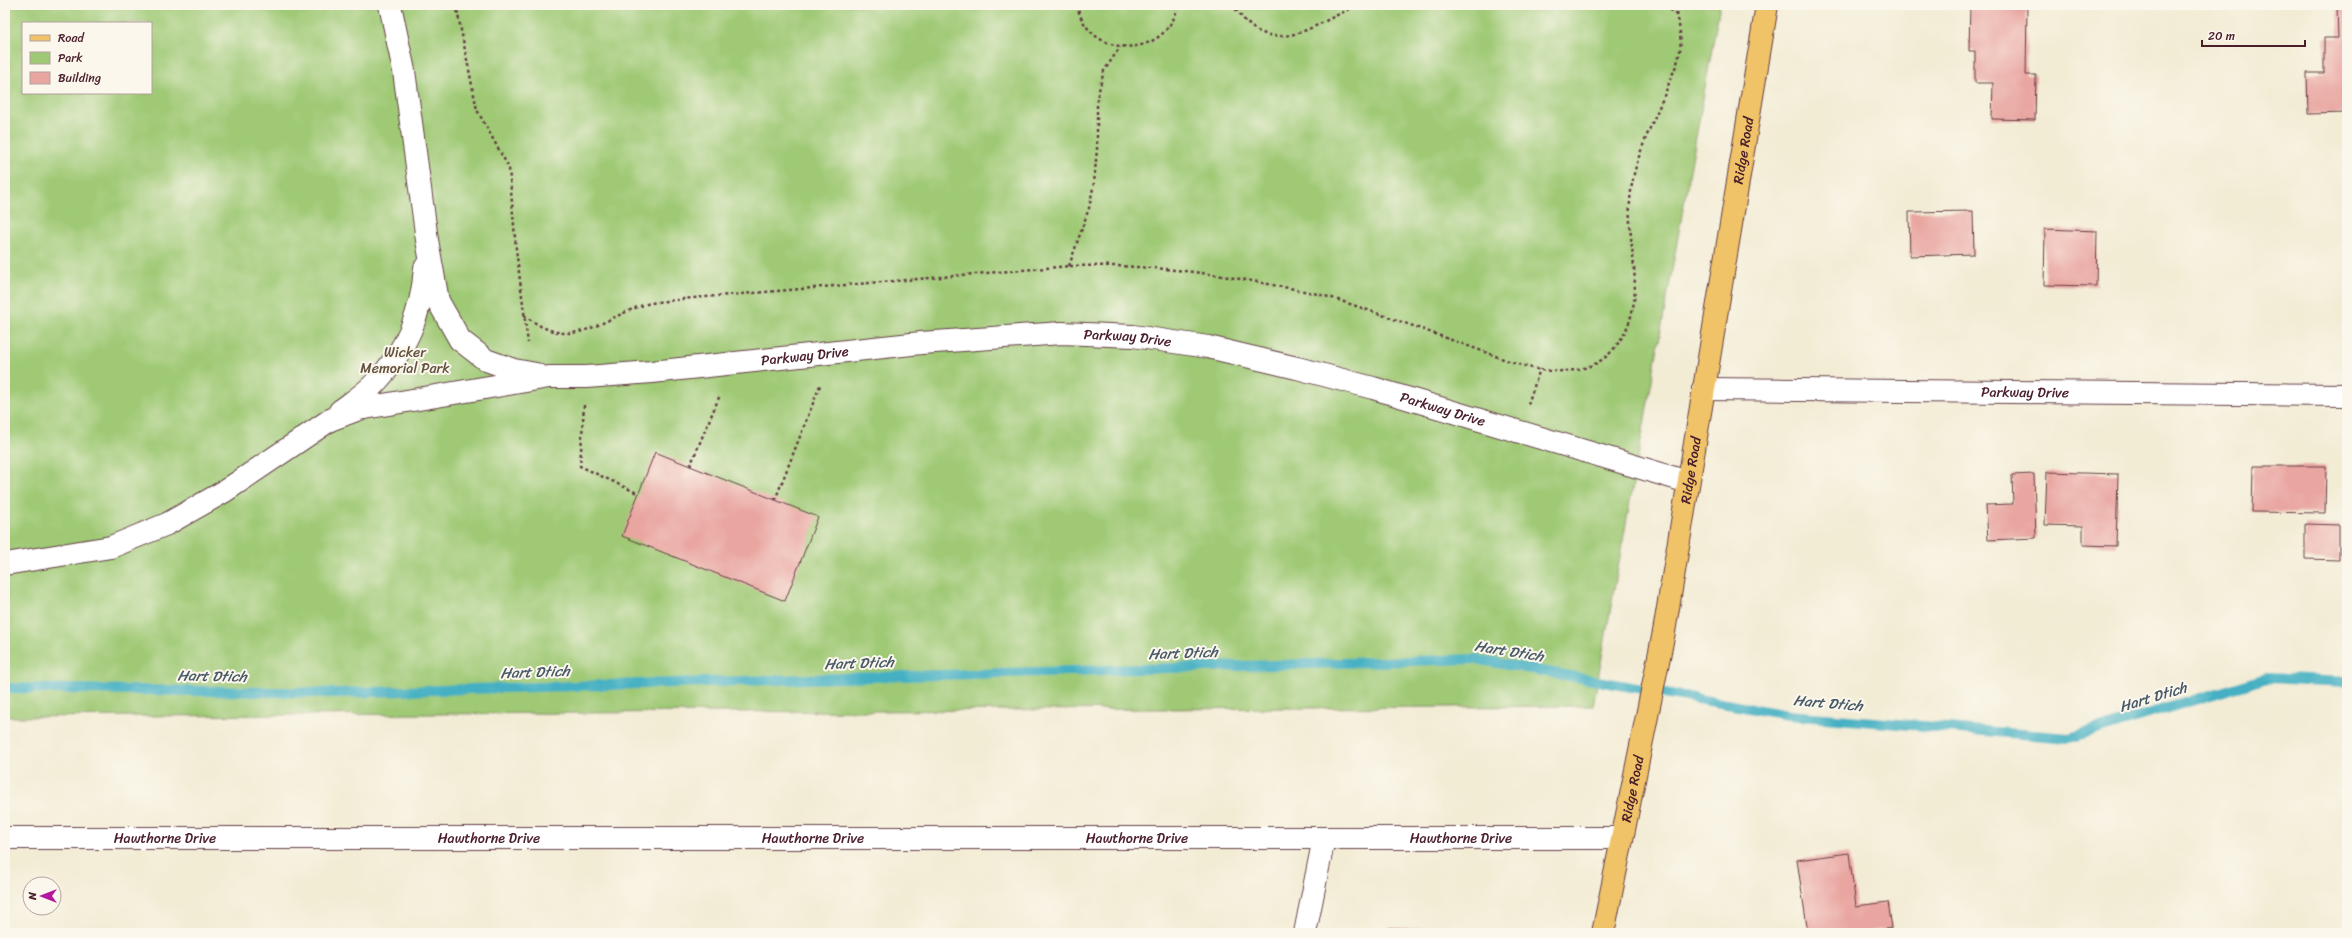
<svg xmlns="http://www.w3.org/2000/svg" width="2352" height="938" viewBox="0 0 2352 938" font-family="Sriracha,sans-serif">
<rect width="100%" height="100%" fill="#fbf7ec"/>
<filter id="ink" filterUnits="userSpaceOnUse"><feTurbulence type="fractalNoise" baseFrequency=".025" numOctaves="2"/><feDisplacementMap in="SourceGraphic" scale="8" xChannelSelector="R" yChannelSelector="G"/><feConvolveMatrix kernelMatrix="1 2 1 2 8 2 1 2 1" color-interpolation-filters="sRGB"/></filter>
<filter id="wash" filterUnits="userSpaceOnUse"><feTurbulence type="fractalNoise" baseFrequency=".012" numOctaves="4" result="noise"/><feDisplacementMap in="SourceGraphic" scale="16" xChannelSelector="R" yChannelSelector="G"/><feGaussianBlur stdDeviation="0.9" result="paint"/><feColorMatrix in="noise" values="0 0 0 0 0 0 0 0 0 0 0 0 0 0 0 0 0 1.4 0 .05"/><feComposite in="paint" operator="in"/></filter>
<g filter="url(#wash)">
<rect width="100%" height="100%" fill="#f3ecd5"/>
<path fill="#9fc975" stroke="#747450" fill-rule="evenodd" d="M5 5H1720L1593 706 5 717ZM23 23H151V93H23Z"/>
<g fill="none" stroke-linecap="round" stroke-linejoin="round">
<path stroke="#45b0c3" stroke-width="10" d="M5 688 337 693 1475 659 1788 715 2069 738 2267 678 2347 682"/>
</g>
<g id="blocks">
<path fill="#e9a5a0" d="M1970 5H2027L2026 75H2036L2035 120 1992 119 1993 83H1975V51H1969Z
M2337 5H2347V113L2308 114 2307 73H2324V38H2338Z
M1973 211 1974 254 1910 256 1909 212Z
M2045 229 2097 231 2096 286 2044 285Z
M655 452 818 517 785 601 622 536Z
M2253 466H2326L2325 513 2252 512Z
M2047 472 2118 474 2116 546 2083 545V526L2045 525Z
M2034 474 2036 538 1988 540 1986 505 2013 504 2012 475Z
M2305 524 2339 525V560L2305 559Z
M1849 853 1856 906 1888 902 1892 928 1860 933H1808L1797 860Z
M1388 928 1453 929V933H1388Z"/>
</g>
</g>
<g filter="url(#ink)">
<use href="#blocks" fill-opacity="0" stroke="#633e44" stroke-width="1"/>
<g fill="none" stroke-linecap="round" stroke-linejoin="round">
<defs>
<g id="minor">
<path d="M390 5 404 71 427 240 438 301 460 340 486 360 514 370 536 374"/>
<path id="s1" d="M1703 389 2347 395"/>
<path d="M340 411C352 402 366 393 376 382 407 350 422 311 425 268"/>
<path id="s2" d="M5 564 111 547 167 524 225 491 330 420 359 409 549 377H586L652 372 921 343 1062 333 1133 336 1208 347 1297 368 1373 388 1688 482"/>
<path id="s3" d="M5 838H1622"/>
<path d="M1305 933 1324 838"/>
</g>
<g id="major">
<path id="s4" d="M1603 933 1664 632 1767 5"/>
</g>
</defs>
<use href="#minor" stroke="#633e44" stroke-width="24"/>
<use href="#major" stroke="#633e44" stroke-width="24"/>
<path stroke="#633e44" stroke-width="2.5" stroke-dasharray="3 3" stroke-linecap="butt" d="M456 5 477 110 509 168 516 249 528 343
M1077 5C1088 60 1167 61 1178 5
M1232 5C1238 12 1245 22 1253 28 1289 52 1326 16 1360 5
M1666 5 1677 16
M1069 266 1089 208 1094 183 1097 149V98L1104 71 1120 47
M524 315C574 355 599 318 647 304 658 301 672 301 683 299L1069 266C1136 264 1202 271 1268 284 1293 289 1320 293 1344 302 1387 316 1429 332 1471 347 1494 355 1518 366 1542 370 1566 373 1593 371 1611 352 1655 303 1623 247 1631 191 1635 155 1655 119 1668 86 1671 76 1677 66 1679 56 1683 39 1678 22 1676 5
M1528 404 1540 369
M584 405 580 466 639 494
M690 466 720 395
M775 500 821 383"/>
<use href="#minor" stroke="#fff" stroke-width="22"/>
<use href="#major" stroke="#f0c369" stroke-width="22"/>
</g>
</g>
<g text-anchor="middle" stroke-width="4" stroke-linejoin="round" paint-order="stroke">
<g font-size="14" fill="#4a1f2b" stroke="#fbf7ec">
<text dy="5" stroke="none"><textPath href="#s4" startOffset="795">Ridge Road</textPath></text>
<text dy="5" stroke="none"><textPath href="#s2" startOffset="1166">Parkway Drive</textPath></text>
<text dy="5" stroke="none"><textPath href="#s2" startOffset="842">Parkway Drive</textPath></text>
<text dy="5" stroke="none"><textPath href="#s1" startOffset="322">Parkway Drive</textPath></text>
<text dy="5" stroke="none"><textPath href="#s2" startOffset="1490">Parkway Drive</textPath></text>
<text dy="5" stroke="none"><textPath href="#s4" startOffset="471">Ridge Road</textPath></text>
<text dy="5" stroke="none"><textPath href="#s4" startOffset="147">Ridge Road</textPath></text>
<text dy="5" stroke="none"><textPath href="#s3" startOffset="160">Hawthorne Drive</textPath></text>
<text dy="5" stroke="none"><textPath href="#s3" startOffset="484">Hawthorne Drive</textPath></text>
<text dy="5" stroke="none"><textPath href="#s3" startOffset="808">Hawthorne Drive</textPath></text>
<text dy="5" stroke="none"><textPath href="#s3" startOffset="1132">Hawthorne Drive</textPath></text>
<text dy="5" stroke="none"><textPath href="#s3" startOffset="1456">Hawthorne Drive</textPath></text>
</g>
<g font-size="14" fill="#645241" stroke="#fbf7ec">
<text x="405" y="357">Wicker<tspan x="405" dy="16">Memorial Park</tspan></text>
</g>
<g font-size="15" font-style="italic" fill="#485968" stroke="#fbf7ec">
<text transform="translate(1509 651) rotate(9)" y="5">Hart Dtich</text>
<text transform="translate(1183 653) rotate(-2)" y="5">Hart Dtich</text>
<text transform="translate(859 663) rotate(-2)" y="5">Hart Dtich</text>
<text transform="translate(535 672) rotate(-2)" y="5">Hart Dtich</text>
<text transform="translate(212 676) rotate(1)" y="5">Hart Dtich</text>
<text transform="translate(2153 697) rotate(-17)" y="5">Hart Dtich</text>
<text transform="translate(1828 703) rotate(5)" y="5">Hart Dtich</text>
</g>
</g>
<rect width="2352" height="938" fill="none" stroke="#fbf7ec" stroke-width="20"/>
<rect x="22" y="22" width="130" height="72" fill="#fbf7ec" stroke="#b4a19f"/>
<rect x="30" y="35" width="20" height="6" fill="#f0c369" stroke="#b4a19f"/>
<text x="58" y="42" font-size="12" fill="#4a1f2b">Road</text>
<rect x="30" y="52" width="20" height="12" fill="#9fc975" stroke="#b4a19f"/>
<text x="58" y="62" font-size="12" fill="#4a1f2b">Park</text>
<rect x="30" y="72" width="20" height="12" fill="#e9a5a0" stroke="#b4a19f"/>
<text x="58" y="82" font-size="12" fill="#4a1f2b">Building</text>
<g transform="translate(42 896) rotate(270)"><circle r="19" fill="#fbf7ec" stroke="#b4a19f"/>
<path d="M0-3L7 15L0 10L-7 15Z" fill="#b5179e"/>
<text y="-6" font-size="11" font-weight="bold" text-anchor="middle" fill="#4a1f2b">N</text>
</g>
<path d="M2202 40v6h103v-6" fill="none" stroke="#4a1f2b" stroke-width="2"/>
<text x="2208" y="40" font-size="12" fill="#4a1f2b" stroke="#fbf7ec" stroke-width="3" paint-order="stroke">20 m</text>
</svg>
